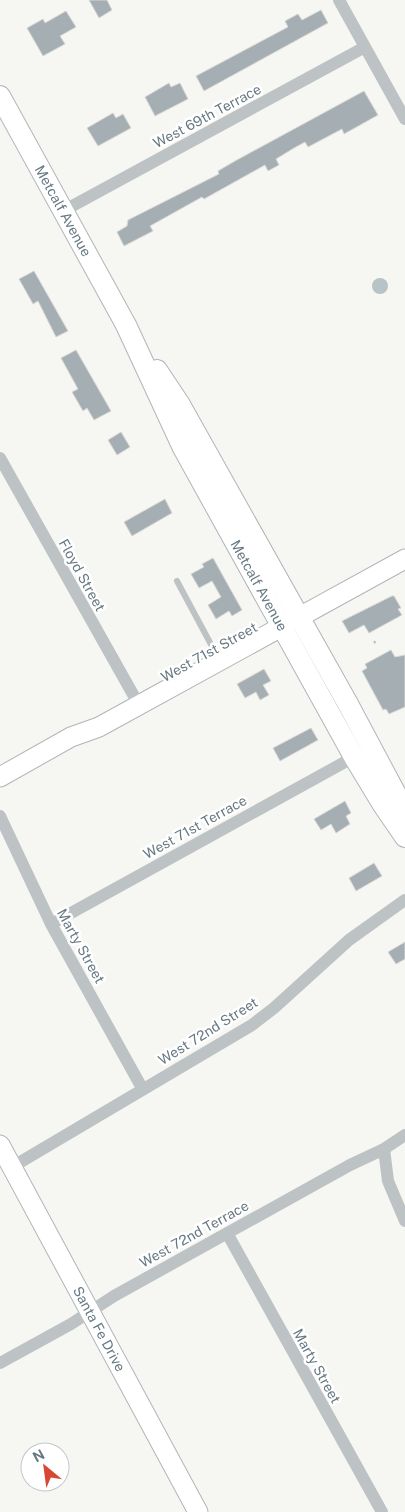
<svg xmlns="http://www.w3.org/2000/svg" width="405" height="1512" viewBox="0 0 405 1512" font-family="'Public Sans',sans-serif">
<rect width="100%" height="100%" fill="#f6f6f3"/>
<path fill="#b7c3c6" d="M372 286a8 8 0 1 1 16 0a8 8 0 1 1-16 0Z"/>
<path fill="#a5aeb2" stroke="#d7d7d5" d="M89 0H107L112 10 99 18Z
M321 10 328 23 204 91 196 76 288 27 285 21 298 14 302 20Z
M66 11 76 27 60 36 65 44 43 56 27 28 43 19 45 23Z
M169 83 171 87 180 83 188 99 155 116 145 97Z
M364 91 378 115 344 134 342 129 308 147 305 142 294 148 276 159 279 165 268 171 265 165 204 199 202 197 150 226 153 231 124 246 117 232 127 226 128 220 219 174 218 171 235 161Z
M113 113 116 118 123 114 131 128 98 146 87 128Z
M34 271 68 331 56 337 38 301 33 304 19 279Z
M76 350 111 411 94 420 87 408 83 411 72 392 78 389 61 358Z
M121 432 130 447 117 455 108 440Z
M165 499 172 513 132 536 124 522Z
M213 558 242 610 232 616 229 611 216 619 208 605 221 597 212 581 199 588 191 574 204 567 202 564Z
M392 596H394L401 608 398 609 402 615 369 633 364 625 349 633 342 621Z
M391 650 395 657 405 655V707L389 714 386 709 383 710 362 671 367 668 365 664Z
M264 669 271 681 263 685 269 695 260 700 256 692 245 698 237 684Z
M311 728 318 740 280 761 273 748Z
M345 801 351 813 346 816 350 824 336 833 331 824 321 830 314 819Z
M374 863 382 876 356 891 349 878Z
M405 942V959L396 964 388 952Z"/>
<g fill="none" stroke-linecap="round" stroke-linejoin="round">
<defs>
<g id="secondary">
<path d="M0 777 71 737 99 727 405 559"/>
<path id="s1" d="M0 1145 198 1512"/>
</g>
<g id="primary">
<path id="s2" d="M0 96 126 325 183 448 354 757 383 805 405 837"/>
<path d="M157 370 179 403 348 704 405 811"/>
</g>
</defs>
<use href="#secondary" stroke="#afb6b9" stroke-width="21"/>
<use href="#primary" stroke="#b0b6b9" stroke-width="22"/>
<path stroke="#b9bcbe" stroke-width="2" stroke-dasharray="2.5 2.5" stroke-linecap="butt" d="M374 641 376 644"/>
<path stroke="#bdc2c4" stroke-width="6" d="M177 581 214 650"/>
<path stroke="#bdc2c4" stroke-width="12" d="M339 0 405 119
M63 211 365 47
M0 458 139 705
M0 816 51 924 142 1088
M51 924 354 757
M384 1149 388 1181 405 1221
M12 1167 252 1025 274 1008 349 940 405 900
M227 1233 382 1512
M0 1363 71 1324 114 1296 350 1165 384 1149 405 1135"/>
<use href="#secondary" stroke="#fff" stroke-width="19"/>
<use href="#primary" stroke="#fff" stroke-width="20"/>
</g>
<g text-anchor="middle" stroke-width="5" stroke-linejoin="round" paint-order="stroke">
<g font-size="14" fill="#677982" stroke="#fff">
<text transform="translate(207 116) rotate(-28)" y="5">West 69th Terrace</text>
<text dy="5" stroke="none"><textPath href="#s2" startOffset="131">Metcalf Avenue</textPath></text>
<text transform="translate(82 575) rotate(61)" y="5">Floyd Street</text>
<text dy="5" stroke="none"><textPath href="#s2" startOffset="554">Metcalf Avenue</textPath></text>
<text transform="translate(209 652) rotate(-29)" y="5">West 71st Street</text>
<text transform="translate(195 827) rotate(-29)" y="5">West 71st Terrace</text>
<text transform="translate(81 946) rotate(61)" y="5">Marty Street</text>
<text transform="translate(208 1031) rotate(-32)" y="5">West 72nd Street</text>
<text transform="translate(194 1234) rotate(-29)" y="5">West 72nd Terrace</text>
<text dy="5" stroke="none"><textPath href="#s1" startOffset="209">Santa Fe Drive</textPath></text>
<text transform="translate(317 1366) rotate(61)" y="5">Marty Street</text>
</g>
</g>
<g transform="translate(45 1467) rotate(331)"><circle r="24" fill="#ffffff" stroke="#c2c9cd"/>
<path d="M0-4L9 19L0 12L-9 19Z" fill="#d84731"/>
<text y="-8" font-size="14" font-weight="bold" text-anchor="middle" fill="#677982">N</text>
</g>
</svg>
